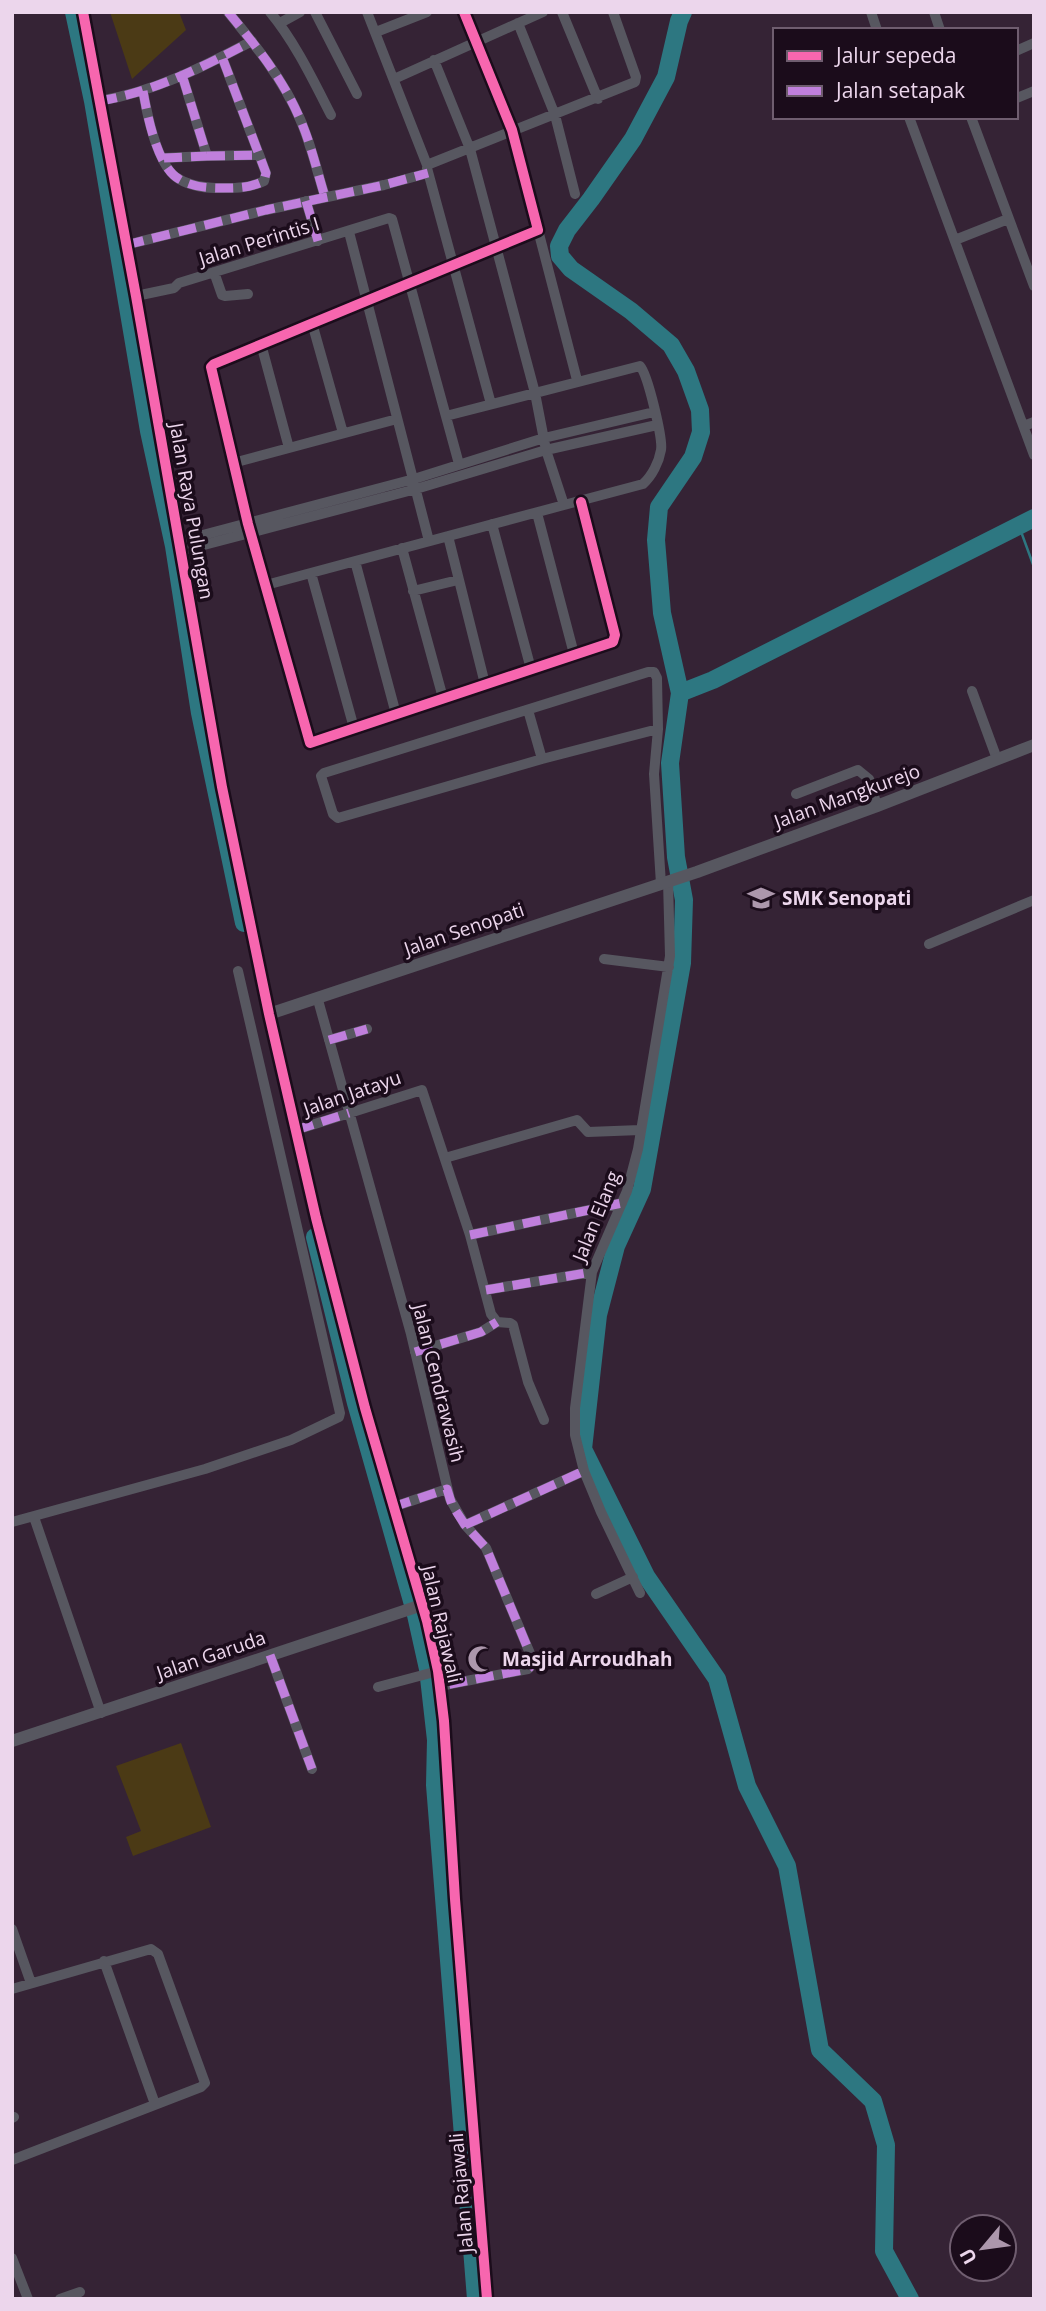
<svg xmlns="http://www.w3.org/2000/svg" width="1046" height="2311" viewBox="0 0 1046 2311" font-family="'Open Sans',sans-serif">
<rect width="100%" height="100%" fill="#352335"/>
<path fill="#4b3a15" d="M110 12H179L186 30 132 79Z
M181 1743 211 1827 133 1856 126 1837 141 1831 116 1766Z"/>
<g fill="none" stroke-linecap="round" stroke-linejoin="round">
<path stroke="#2d7781" stroke-width="2.5" d="M1019 526 1034 567"/>
<path stroke="#2d7781" stroke-width="18" d="M74 12 93 101 149 431 174 546 200 713 244 923
M683 12 679 21 666 77 633 139 591 199 567 230 559 246 560 256 571 269 631 311 671 345 686 371 700 410 701 432 693 457 659 507 656 540 662 613 680 693 670 763 676 857 684 900 682 963 642 1189 616 1246 598 1315 583 1449 646 1576 717 1679 747 1786 787 1866 820 2050 873 2101 886 2145 884 2251 910 2299
M680 693 713 680 1034 518
M315 1237 356 1403 416 1615 428 1669 436 1740 435 1785 476 2299"/>
<path stroke="#575760" stroke-width="10" d="M228 12C256 46 283 79 300 119 311 144 317 171 325 197
M270 12C295 42 313 80 331 115
M315 12 357 94
M367 12 427 165 635 82 636 77 613 12
M464 12 512 130 538 230 214 364 211 367 248 524 310 743 613 642 615 635 581 502
M562 12 598 99
M871 12 877 30
M934 12 940 30
M280 23 300 12
M518 23 555 115 575 194
M376 32 427 12
M1016 51 1034 43
M434 60 470 149 535 393 546 450 564 505 643 484C652 476 659 462 661 450 663 439 648 375 640 366L446 416
M394 79 543 12
M143 91C147 114 157 167 179 179 192 187 207 188 222 188 237 188 250 188 264 181L266 173 222 57
M1017 98 1034 91
M99 101C154 92 203 67 252 41
M909 117 1034 455
M971 117 1034 286
M207 156 259 155
M164 158 207 156 182 75
M427 168 491 404
M306 201 318 241
M538 230 577 380
M349 232 429 541
M955 240 1008 219
M126 245 266 210 384 185 428 173
M214 272 222 295 225 296 248 294
M136 296 174 288 179 283 389 218 392 219 459 464
M312 323 343 433
M261 344 289 448
M1024 426 1034 422
M233 463 397 419
M537 513 574 654
M492 524 531 669
M448 536 485 684
M180 541 414 479 544 438 654 412
M402 548 443 698
M181 551 416 489 546 450 657 425
M355 561 396 714
M311 573 354 728
M266 585 564 505
M413 591 458 580
M972 691 997 759
M528 710 542 759
M658 729 542 759 338 818 333 814 321 776 324 773 648 672H654L657 678 658 729 654 774 661 884
M796 794 858 770 869 779 877 806
M929 944 1034 900
M604 959 669 967
M318 1000 411 1334 450 1499 465 1525 486 1548 534 1663 528 1669 440 1686
M329 1040 367 1029
M296 1130 422 1090 470 1235 491 1314 497 1322 510 1323 513 1325 528 1382 544 1420
M445 1158 577 1120 588 1132 640 1130
M470 1235 622 1203
M486 1290 592 1272
M415 1352 481 1332 497 1322
M393 1507 447 1489
M34 1517 101 1713
M12 1522 205 1469 291 1440 339 1417 340 1413 238 971
M465 1525 584 1471
M640 1593 601 1512 584 1471 575 1435V1408L592 1272 627 1191 638 1149 670 956 668 881
M596 1594 633 1577
M270 1655 312 1769
M378 1687 438 1671
M12 1929 31 1983
M104 1961 155 2104
M12 1989 151 1949 158 1954 205 2083 201 2087 12 2160
M12 2118 14 2117
M12 2258 28 2299
M60 2299 80 2292"/>
<path stroke="#575760" stroke-width="12" d="M83 12 136 296 222 787 269 1014 316 1218 365 1408 427 1621 438 1671 444 1721 455 1899 487 2299
M269 1014 697 872 877 806 1034 745
M12 1741 422 1605"/>
<path stroke="#c07fdc" stroke-width="9" stroke-dasharray="18 9" stroke-linecap="butt" d="M228 12C256 46 283 79 300 119 311 144 317 171 325 197
M143 91C147 114 157 167 179 179 192 187 207 188 222 188 237 188 250 188 264 181L266 173 222 57
M99 101C154 92 203 67 252 41
M207 156 259 155
M164 158 207 156 182 75
M306 201 318 241
M126 245 266 210 384 185 428 173
M329 1040 367 1029
M296 1130 349 1113
M470 1235 622 1203
M486 1290 592 1272
M415 1352 481 1332 497 1322
M393 1507 447 1489 452 1505 465 1525 486 1548 534 1663 528 1669 440 1686
M465 1525 584 1471
M270 1655 312 1769"/>
<defs>
<path id="cycleway" d="M83 12 136 296 222 787 269 1014 316 1218 365 1408 427 1621 438 1671 444 1721 455 1899 487 2299
M464 12 512 130 538 230 214 364 211 367 248 524 310 743 613 642 615 635 581 502"/>
</defs>
<use href="#cycleway" stroke="#1b0c1b" stroke-width="15"/>
<use href="#cycleway" stroke="#f766af" stroke-width="10"/>
</g>
<defs>
<symbol id="school-bare" viewBox="-9 -9 18 18"><path d="M0-5L7-2L0 1L-7-2ZM-4 1L0 2.5L4 1V4Q0 6-4 4Z" fill="#ac97ac" stroke="#1b0c1b" stroke-width="2.5" paint-order="stroke"/></symbol>
<symbol id="mosque-bare" viewBox="-9 -9 18 18"><path d="M3.5-4.9A6 6 0 1 0 3.5 4.9A5 5 0 1 1 3.5-4.9Z" fill="#ac97ac" stroke="#1b0c1b" stroke-width="2.5" paint-order="stroke"/></symbol>
</defs>
<g fill-rule="evenodd">
<use href="#school-bare" x="742" y="879" width="38" height="38"/>
<use href="#mosque-bare" x="462" y="1640" width="38" height="38"/>
</g>
<g text-anchor="middle" stroke-width="7" stroke-linejoin="round" paint-order="stroke">
<g font-size="19" fill="#ecd6ec" stroke="#1b0c1b">
<text transform="translate(259 241) rotate(-17)" y="7">Jalan Perintis I</text>
<text transform="translate(192 511) rotate(80)" y="7">Jalan Raya Pulungan</text>
<text transform="translate(847 796) rotate(-20)" y="7">Jalan Mangkurejo</text>
<text transform="translate(464 929) rotate(-19)" y="7">Jalan Senopati</text>
<text transform="translate(352 1093) rotate(-19)" y="7">Jalan Jatayu</text>
<text transform="translate(596 1216) rotate(-68)" y="7">Jalan Elang</text>
<text transform="translate(439 1383) rotate(76)" y="7">Jalan Cendrawasih</text>
<text transform="translate(442 1624) rotate(77)" y="7">Jalan Rajawali</text>
<text transform="translate(211 1655) rotate(-19)" y="7">Jalan Garuda</text>
<text transform="translate(461 2193) rotate(-95)" y="7">Jalan Rajawali</text>
</g>
<g font-size="19" font-weight="bold" fill="#ecd6ec" stroke="#1b0c1b" text-anchor="start">
<text x="782" y="905">SMK Senopati</text>
<text x="502" y="1666">Masjid Arroudhah</text>
</g>
</g>
<rect width="1046" height="2311" fill="none" stroke="#ecd6ec" stroke-width="28"/>
<rect x="773" y="28" width="245" height="91" fill="#1b0c1b" stroke="#6f5d6f" stroke-width="2"/>
<rect x="787" y="51" width="35" height="10" fill="#f766af" stroke="#6f5d6f" stroke-width="2"/>
<text x="836" y="63" font-size="21" fill="#ecd6ec">Jalur sepeda</text>
<rect x="787" y="86" width="35" height="10" fill="#c07fdc" stroke="#6f5d6f" stroke-width="2"/>
<text x="836" y="98" font-size="21" fill="#ecd6ec">Jalan setapak</text>
<g transform="translate(983 2248) rotate(241)"><circle r="33" fill="#1b0c1b" stroke="#6f5d6f" stroke-width="2"/>
<path d="M0-5L12 26L0 18L-12 26Z" fill="#ac97ac"/>
<text y="-10" font-size="19" font-weight="bold" text-anchor="middle" fill="#ecd6ec">U</text>
</g>
</svg>
